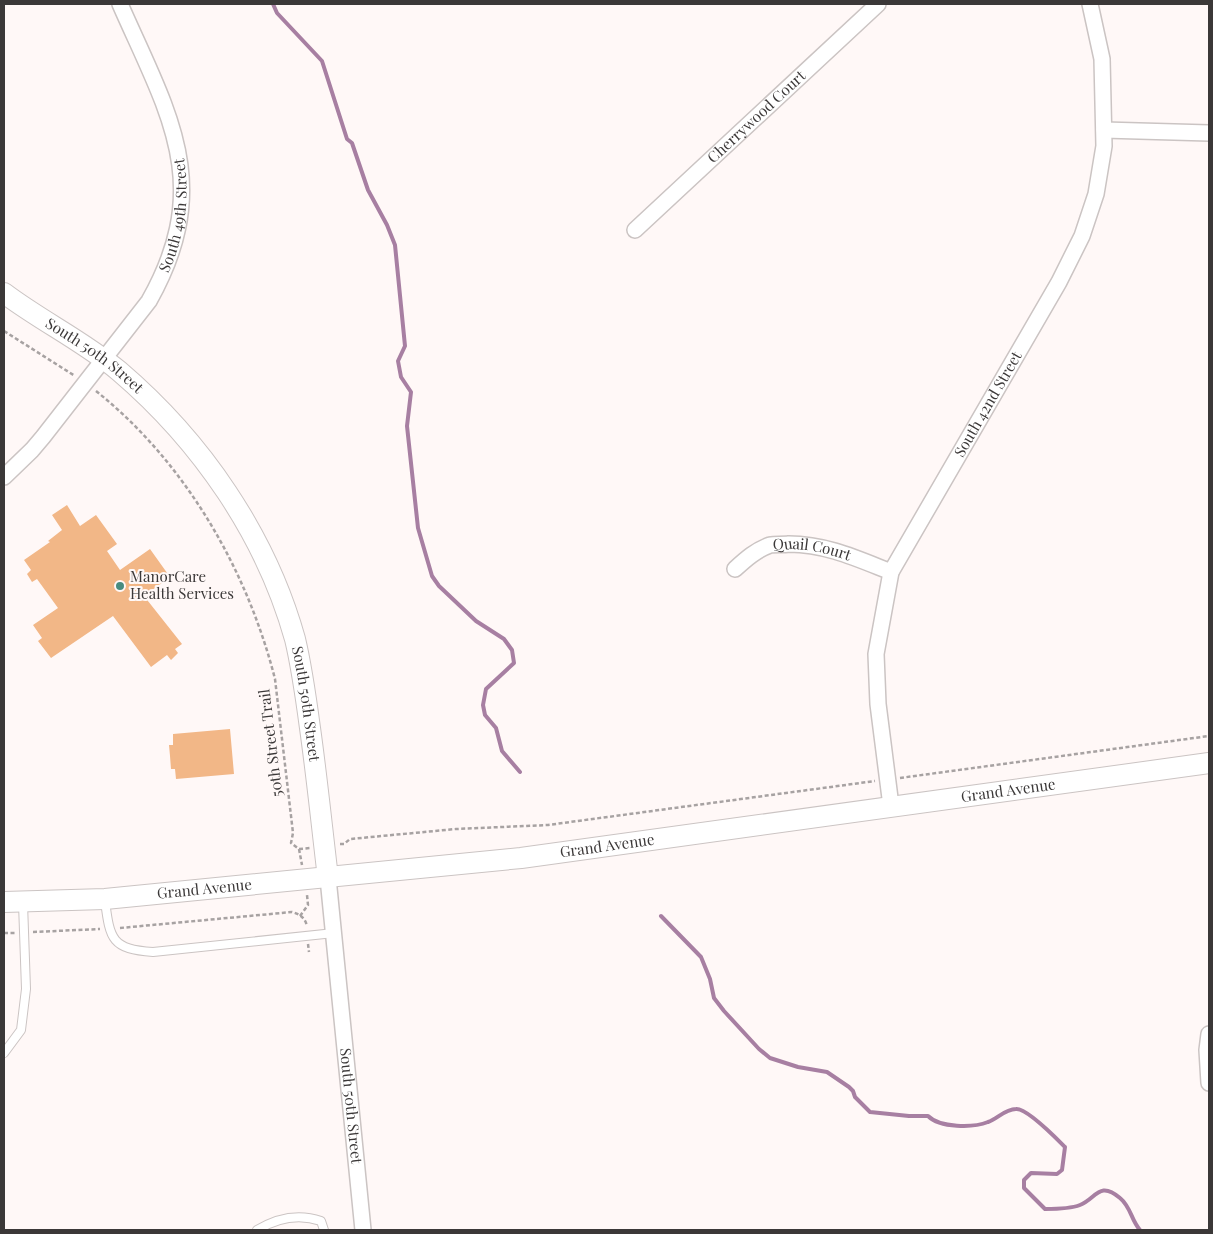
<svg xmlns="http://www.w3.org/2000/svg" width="1213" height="1234" viewBox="0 0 1213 1234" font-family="'Playfair Display',serif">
<rect width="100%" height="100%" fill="#fff8f7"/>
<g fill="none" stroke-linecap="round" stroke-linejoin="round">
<path stroke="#a77fa2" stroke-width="4" d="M273 4 277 13 322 61 347 139 352 143 368 190 387 225 395 245 405 346 398 361 401 377 411 392 407 426 418 528 432 576 439 586 476 621 504 639 512 650 514 663 486 689 483 705 485 715 496 728 502 751 520 772
M661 916 701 957 710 979 714 998 724 1011 759 1049 770 1058 798 1067 827 1072 849 1087 853 1091 855 1097 870 1112 909 1116H928C940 1128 973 1128 988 1122 997 1119 1005 1109 1016 1109 1027 1108 1056 1138 1065 1147L1062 1170 1057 1174 1031 1173 1024 1180V1188L1045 1209C1056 1209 1070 1209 1080 1205 1096 1199 1099 1180 1120 1198 1131 1207 1131 1220 1140 1230"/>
</g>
<path fill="#f2b787" d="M67 505 80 526 96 515 117 544 107 551 120 570 150 549 170 577 144 596 182 644 175 649 178 653 171 660 167 655 151 667 113 616 51 658 38 641 42 638 33 625 58 608 37 579 32 582 27 574 31 570 24 560 50 542 48 541 62 530 52 515Z
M230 729 234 774 176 779 175 769H171L170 756 169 745H173V734Z"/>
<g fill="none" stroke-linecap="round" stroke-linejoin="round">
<defs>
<path id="lane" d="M105 901C110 940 112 949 153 952L334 933
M4 1053 21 1030 26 989 23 903
M257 1230C277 1218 298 1213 321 1221L324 1230"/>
<g id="street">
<path d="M1104 130 1209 133"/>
<path id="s1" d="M635 230 878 4"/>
<path id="s2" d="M4 477 32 450 43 437 149 301C215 184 168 113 120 4"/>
<path id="s3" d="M735 569C746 559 756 550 770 545 775 544 783 545 789 544 826 544 858 559 891 572"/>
<path id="s4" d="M891 806 878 704 876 654 891 572 1059 282 1082 236 1096 194 1104 146 1102 59 1090 4"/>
<path id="s5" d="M328 878 363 1230"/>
<path d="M1209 1034 1207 1050 1209 1083"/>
</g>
<g id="secondary">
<path id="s6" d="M4 293C41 321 83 341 119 371 201 441 266 535 295 639 302 668 306 698 310 728 317 778 322 828 328 878"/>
<path id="s7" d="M4 902 105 899 521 858 1209 763"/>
</g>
</defs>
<use href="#lane" stroke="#cbc4c3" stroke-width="10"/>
<use href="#street" stroke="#cbc4c3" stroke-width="18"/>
<use href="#secondary" stroke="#cbc4c3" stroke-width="22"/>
<path stroke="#a7a2a2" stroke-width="2.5" stroke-dasharray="4 2.5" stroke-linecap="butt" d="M4 331 75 376
M96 391C185 462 247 569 275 679L293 833 291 843 299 849
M900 778 1209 736
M340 844H344L350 839 456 829 548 825 875 781
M299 849 310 848
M299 849 302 865
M300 916 308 905 307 895
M120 928 292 912C300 914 305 918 307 926
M33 932 100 929
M4 933H15
M308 944 309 952"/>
<use href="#lane" stroke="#fff" stroke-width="8"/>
<use href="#street" stroke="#fff" stroke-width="15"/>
<use href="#secondary" stroke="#fff" stroke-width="20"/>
</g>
<circle fill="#488c80" stroke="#fff8f7" stroke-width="2" cx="120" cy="586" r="5"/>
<g text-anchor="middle" stroke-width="4" stroke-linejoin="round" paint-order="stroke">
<g font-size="15" fill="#3b3838" stroke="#fff8f7">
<text dy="5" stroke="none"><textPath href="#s1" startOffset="166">Cherrywood Court</textPath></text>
<text dy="5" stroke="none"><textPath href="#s2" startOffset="319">South 49th Street</textPath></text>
<text dy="5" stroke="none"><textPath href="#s6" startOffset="110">South 50th Street</textPath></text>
<text dy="5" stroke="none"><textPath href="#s4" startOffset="430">South 42nd Street</textPath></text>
<text dy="5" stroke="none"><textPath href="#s3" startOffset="85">Quail Court</textPath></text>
<text dy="5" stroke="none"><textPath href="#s6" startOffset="530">South 50th Street</textPath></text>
<text transform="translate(271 743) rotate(-97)" y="5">50th Street Trail</text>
<text dy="5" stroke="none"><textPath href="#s7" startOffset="1011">Grand Avenue</textPath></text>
<text dy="5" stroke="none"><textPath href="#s7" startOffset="606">Grand Avenue</textPath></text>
<text dy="5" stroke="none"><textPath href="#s7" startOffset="201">Grand Avenue</textPath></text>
<text dy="5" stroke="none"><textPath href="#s5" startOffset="229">South 50th Street</textPath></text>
</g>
<g font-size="15" fill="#3b3838" stroke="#fff8f7" text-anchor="start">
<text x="130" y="582">ManorCare<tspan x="130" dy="17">Health Services</tspan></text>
</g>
</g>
<rect width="1213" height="1234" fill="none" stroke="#3b3838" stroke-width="10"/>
</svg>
